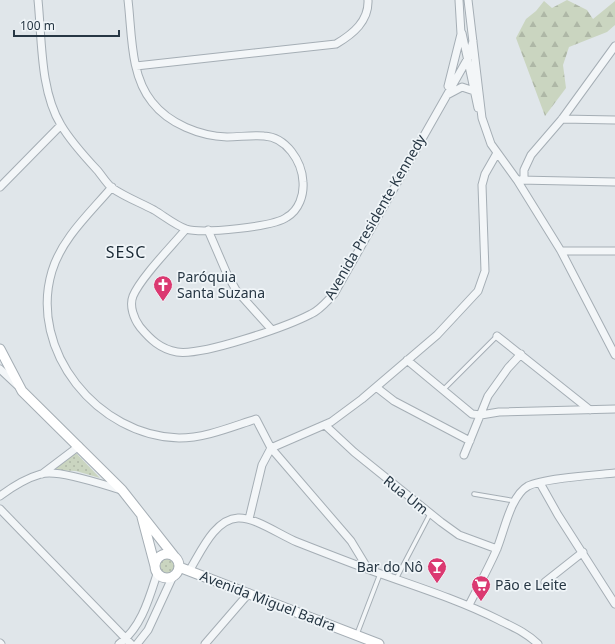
<svg xmlns="http://www.w3.org/2000/svg" width="615" height="644" viewBox="0 0 615 644" font-family="'Noto Sans',sans-serif">
<defs>
<pattern id="grass-dots" width="8" height="8" patternUnits="userSpaceOnUse"><rect width="8" height="8" fill="#cad5c0"/><path d="M2 2h.1M6 6h.1" fill="none" stroke="#aeb7a6" stroke-width="1.8" stroke-linecap="round"/></pattern>
<pattern id="forest-firs" width="22" height="20" patternUnits="userSpaceOnUse"><rect width="22" height="20" fill="#cad5c0"/><path d="M5 1l3.5 6h-7zM16 11l3.5 6h-7z" fill="#aeb7a6"/></pattern>
</defs>
<rect width="100%" height="100%" fill="#e0e6ea"/>
<path fill="url(#grass-dots)" d="M76 453 100 478 76 471 53 470Z
M159 566a8 8 0 1 1 16 0a8 8 0 1 1-16 0Z"/>
<path fill="url(#forest-firs)" d="M567 0 587 10 593 19 615 1V25L607 32 569 47 563 65 566 88 545 116 516 38 526 19 536 11 544 1 552 8Z"/>
<g fill="none" stroke-linecap="round" stroke-linejoin="round">
<defs>
<path id="lane" d="M443 390 497 336
M474 494 515 501
M396 579 430 514
M357 634 380 574"/>
<path id="street" d="M38 0C42 39 40 91 61 125 71 142 85 157 98 171 102 176 107 184 112 188 125 197 141 203 154 210 164 216 175 225 186 229 202 234 274 227 287 217 299 210 304 195 303 182 302 161 286 137 264 136 252 135 239 137 227 137 200 136 169 124 152 102 130 75 132 33 128 0
M468 0 482 118 491 144 517 180 561 251 615 355
M462 33 478 108
M136 66 336 44C353 34 369 21 368 0
M448 86 461 34 459 0
M447 95 462 87 474 91
M562 119 615 120
M519 180 615 182
M524 180V170L531 155 562 119 615 46
M0 187 61 125
M112 187C90 213 62 238 52 271 28 351 98 436 179 438 205 438 231 427 256 419L271 448 351 541 368 569
M186 229C172 246 141 277 133 296 129 306 134 319 140 327 150 339 160 349 177 352 202 356 286 327 311 314 320 310 327 301 334 294L468 58 473 41
M208 230 227 274 236 290 272 330
M561 251H615
M497 336 590 410
M407 360 472 414 481 415 499 412 615 409
M0 369 17 385
M376 387 394 401 470 441
M325 425 354 452 441 522 459 535 497 549
M464 455 488 396 508 368 521 354
M42 474 79 446
M540 483 558 515 615 604
M0 496C12 487 27 478 41 474 58 469 104 485 122 490
M0 509 131 644
M249 519 262 465 271 448 331 422 362 399 437 335 478 291 485 271 482 185 485 174 497 153
M189 571C200 554 214 519 238 518 255 517 280 535 297 542 325 553 353 564 381 574 421 588 461 601 499 620 513 627 527 633 538 644
M545 582 583 552
M469 605C478 587 488 569 496 551 504 533 510 496 528 486 544 478 595 475 615 473
M0 643 1 644
M119 644C141 628 149 599 157 574
M137 644 148 630 173 576
M205 644 249 593"/>
<path id="secondary" d="M0 349 22 391 122 490 174 556
M142 517 155 566
M155 566a12 12 0 1 1 24 0a12 12 0 1 1-24 0Z
M179 567 379 644"/>
</defs>
<use href="#lane" stroke="#a5aeb5" stroke-width="5.5"/>
<use href="#street" stroke="#a5aeb5" stroke-width="9"/>
<use href="#secondary" stroke="#a5aeb5" stroke-width="11"/>
<use href="#lane" stroke="#f3f6f8" stroke-width="3.5"/>
<use href="#street" stroke="#f3f6f8" stroke-width="7"/>
<use href="#secondary" stroke="#fff" stroke-width="9"/>
</g>
<defs>
<symbol id="church-pin" viewBox="-11 -11 22 30"><path d="M0 17L-7.5 6A9.5 9.5 0 1 1 7.5 6Z" fill="#db3971" stroke="#f0f5f8"/><path d="M-1.2-6h2.4v3.5h3.3v2.4h-3.3V6h-2.4V-.1h-3.3v-2.4h3.3Z" fill="#fff"/></symbol>
<symbol id="bar-pin" viewBox="-11 -11 22 30"><path d="M0 17L-7.5 6A9.5 9.5 0 1 1 7.5 6Z" fill="#db3971" stroke="#f0f5f8"/><path d="M-6-5H6L.8 .8V4.5H3.5V6h-7V4.5H-.8V.8Z" fill="#fff"/></symbol>
<symbol id="supermarket-pin" viewBox="-11 -11 22 30"><path d="M0 17L-7.5 6A9.5 9.5 0 1 1 7.5 6Z" fill="#db3971" stroke="#f0f5f8"/><path d="M-6-5.5h2.5l.6 2H6L4.5 2H-2.5L-4.4-4H-6ZM-1.5 3.2a1.3 1.3 0 1 0 .1 0ZM3 3.2a1.3 1.3 0 1 0 .1 0Z" fill="#fff"/></symbol>
</defs>
<g fill-rule="evenodd">
<use href="#church-pin" x="152" y="274" width="22" height="30"/>
<use href="#bar-pin" x="426" y="556" width="22" height="30"/>
<use href="#supermarket-pin" x="470" y="574" width="22" height="30"/>
</g>
<g text-anchor="middle" stroke-width="3.5" stroke-linejoin="round" paint-order="stroke">
<g font-size="14" fill="#273744" stroke="#f0f5f8">
<text transform="translate(375 217) rotate(-60)" y="5">Avenida Presidente Kennedy</text>
<text transform="translate(406 495) rotate(39)" y="5">Rua Um</text>
<text transform="translate(268 601) rotate(21)" y="5">Avenida Miguel Badra</text>
</g>
<g font-size="14" fill="#273744" stroke="#f0f5f8" text-anchor="start">
<text x="177" y="282">Paróquia<tspan x="177" dy="16">Santa Suzana</tspan></text>
<text x="423" y="572" text-anchor="end">Bar do Nô</text>
<text x="495" y="590">Pão e Leite</text>
</g>
<g font-size="16" letter-spacing="1" fill="#192834" stroke="#f0f5f8">
<text x="126" y="258">SESC</text>
</g>
</g>
<path d="M14 30v6h105v-6" fill="none" stroke="#273744" stroke-width="2"/>
<text x="20" y="30" font-size="12" fill="#273744" stroke="#f0f5f8" stroke-width="3" paint-order="stroke">100 m</text>
</svg>
